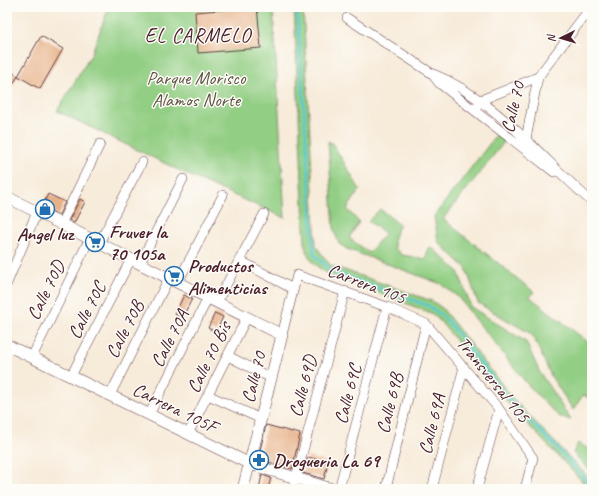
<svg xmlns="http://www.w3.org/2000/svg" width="599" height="496" viewBox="0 0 599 496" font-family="Caveat,sans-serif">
<rect width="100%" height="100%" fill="#fdfcf7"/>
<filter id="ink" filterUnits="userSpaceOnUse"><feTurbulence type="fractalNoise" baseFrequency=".025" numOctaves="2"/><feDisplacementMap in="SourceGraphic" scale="8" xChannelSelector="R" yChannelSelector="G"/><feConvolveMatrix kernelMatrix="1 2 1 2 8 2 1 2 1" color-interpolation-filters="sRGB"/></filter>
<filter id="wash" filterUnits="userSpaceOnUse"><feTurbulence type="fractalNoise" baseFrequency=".012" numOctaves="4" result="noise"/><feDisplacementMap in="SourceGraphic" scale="16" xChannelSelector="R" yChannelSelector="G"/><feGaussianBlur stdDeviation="0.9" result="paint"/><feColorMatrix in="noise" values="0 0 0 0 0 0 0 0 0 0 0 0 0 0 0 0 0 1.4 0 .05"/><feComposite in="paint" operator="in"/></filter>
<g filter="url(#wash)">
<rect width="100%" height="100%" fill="#f7ebd9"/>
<path fill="#92ce83" stroke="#6e7657" d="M109 7H273L285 218 197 179 57 111 91 55Z
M294 7H303L316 246 330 265 432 301 442 308 514 400 592 481V489H586L582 481 514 410 439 320 431 313 331 275C317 268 310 262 305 247Z
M497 134 505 141 443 219 534 292 530 297 592 345V400L583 395 573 410 551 376 534 338 531 334 478 303 466 268 440 244 438 241 434 216Z
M328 141 333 144 360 190 347 209 359 222 349 238 369 253 385 233 368 221 380 209 400 225C394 234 393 238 395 249L402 255 426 259 428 249 431 247 458 271 471 307 526 342 540 373 571 420 558 416 528 385 458 297 441 284 347 249 339 244 334 230Z
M578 443 589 449 592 444V473L573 453Z"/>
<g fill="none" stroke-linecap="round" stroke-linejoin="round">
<path stroke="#5bc8cf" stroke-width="2.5" d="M297 7 314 254 331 271 429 306 446 319 511 402 556 447 584 478 590 489"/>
</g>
<g id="blocks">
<path fill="#e7b087" d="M257 7 261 48 198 53 195 12Z
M41 36 63 49 40 89 18 76Z
M7 69 18 76 7 94Z
M48 194 65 202 59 215 42 207Z
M80 199 85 202 74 223 69 220Z
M184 295 192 299 182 318 175 314Z
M215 313 223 317 216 332 208 328Z
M266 425 300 434 292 469 258 459Z
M308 457 328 463 324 479 303 473Z
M262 475 271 478 268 489H259Z"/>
</g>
</g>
<g filter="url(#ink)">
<use href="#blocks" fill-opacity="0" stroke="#643e45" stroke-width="1"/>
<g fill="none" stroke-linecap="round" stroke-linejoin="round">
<defs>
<path id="minor" d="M347 18 431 73C496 99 541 158 592 202
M432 74 439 83 554 172
M478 105 481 100 538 77
M523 143 526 139 538 77 591 7
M61 224 100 144
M99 243 142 162
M239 260 293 289
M140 263 183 179
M178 282 223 195
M7 283 37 212
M217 302 264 214
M282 335 297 275 387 307 426 324 499 409 533 458 525 489
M228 356 271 378
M32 357 90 238
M71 376 131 259
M110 395 169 278
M208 395 261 419
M149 415 208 298
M188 434 247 317
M293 489 345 291
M339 489 387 307
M386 489 426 324
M432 489 464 367
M477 489 499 409"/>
<path id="tertiary" d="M7 197 282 335 243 489
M7 345 250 464 332 489"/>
</defs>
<use href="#minor" stroke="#643e45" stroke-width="10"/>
<use href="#tertiary" stroke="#643e45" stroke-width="12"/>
<use href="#minor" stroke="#fff" stroke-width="9"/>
<use href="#tertiary" stroke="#fff" stroke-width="11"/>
</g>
</g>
<defs>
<symbol id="shop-ring" viewBox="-11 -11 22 22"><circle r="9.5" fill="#fdfcf7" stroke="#1f6fb2" stroke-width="1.5"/><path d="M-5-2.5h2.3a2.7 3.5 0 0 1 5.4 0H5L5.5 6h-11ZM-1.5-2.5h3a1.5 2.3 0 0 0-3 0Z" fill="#1f6fb2"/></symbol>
<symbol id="supermarket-ring" viewBox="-11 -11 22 22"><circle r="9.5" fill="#fdfcf7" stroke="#1f6fb2" stroke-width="1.5"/><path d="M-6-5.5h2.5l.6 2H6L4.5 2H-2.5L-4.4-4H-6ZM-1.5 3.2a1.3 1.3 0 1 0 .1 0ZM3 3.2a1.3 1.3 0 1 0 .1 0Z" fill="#1f6fb2"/></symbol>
<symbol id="pharmacy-ring" viewBox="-11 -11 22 22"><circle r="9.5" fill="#fdfcf7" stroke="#1f6fb2" stroke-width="1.5"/><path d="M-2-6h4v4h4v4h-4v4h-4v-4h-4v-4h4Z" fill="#1f6fb2"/></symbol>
</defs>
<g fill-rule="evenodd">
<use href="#shop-ring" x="34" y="198" width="22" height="22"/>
<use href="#supermarket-ring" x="84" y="231" width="22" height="22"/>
<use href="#supermarket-ring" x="163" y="265" width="22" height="22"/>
<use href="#pharmacy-ring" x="248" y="449" width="22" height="22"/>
</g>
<g text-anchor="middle" stroke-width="3" stroke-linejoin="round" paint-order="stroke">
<g font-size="19" fill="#605445" stroke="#fdfcf7">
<text x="196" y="84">Parque Morisco<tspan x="196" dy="22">Alamos Norte</tspan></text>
</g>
<g font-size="19" fill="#4a1f2b" stroke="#fdfcf7">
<text transform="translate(512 107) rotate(-77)" y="7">Calle 70</text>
<text transform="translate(367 283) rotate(21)" y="7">Carrera 105</text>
<text transform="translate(45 290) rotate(-64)" y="7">Calle 70D</text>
<text transform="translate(86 310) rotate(-63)" y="7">Calle 70C</text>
<text transform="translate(124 329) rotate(-63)" y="7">Calle 70B</text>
<text transform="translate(169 338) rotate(-63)" y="7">Calle 70A</text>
<text transform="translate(208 357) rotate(-64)" y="7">Calle 70 Bis</text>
<text transform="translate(253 377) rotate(-76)" y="7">Calle 70</text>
<text transform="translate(494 379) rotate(51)" y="7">Transversal 105</text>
<text transform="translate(302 386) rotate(-75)" y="7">Calle 69D</text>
<text transform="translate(347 394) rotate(-75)" y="7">Calle 69C</text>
<text transform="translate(389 403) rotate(-76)" y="7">Calle 69B</text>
<text transform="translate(175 407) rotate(26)" y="7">Carrera 105F</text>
<text transform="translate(431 424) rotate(-76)" y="7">Calle 69A</text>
</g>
<g font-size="19" font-weight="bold" fill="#4a1f2b" stroke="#fdfcf7" text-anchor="start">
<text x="109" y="238">Fruver la<tspan x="109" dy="22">70 105a</tspan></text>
<text x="45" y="240" text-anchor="middle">Angel luz</text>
<text x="188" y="272">Productos<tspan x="188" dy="22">Alimenticias</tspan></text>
<text x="273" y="467">Drogueria La 69</text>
</g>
<g font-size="20" letter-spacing="1" fill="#4a1f2b" stroke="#fdfcf7">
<text x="198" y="42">EL CARMELO</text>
</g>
</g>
<rect width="599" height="496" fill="none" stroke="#fdfcf7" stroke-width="24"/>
<g transform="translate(561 38) rotate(265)" stroke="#fdfcf7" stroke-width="3" paint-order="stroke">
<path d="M0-3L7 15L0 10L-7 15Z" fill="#4a1f2b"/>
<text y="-6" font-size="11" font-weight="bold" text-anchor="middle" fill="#4a1f2b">N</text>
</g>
</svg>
